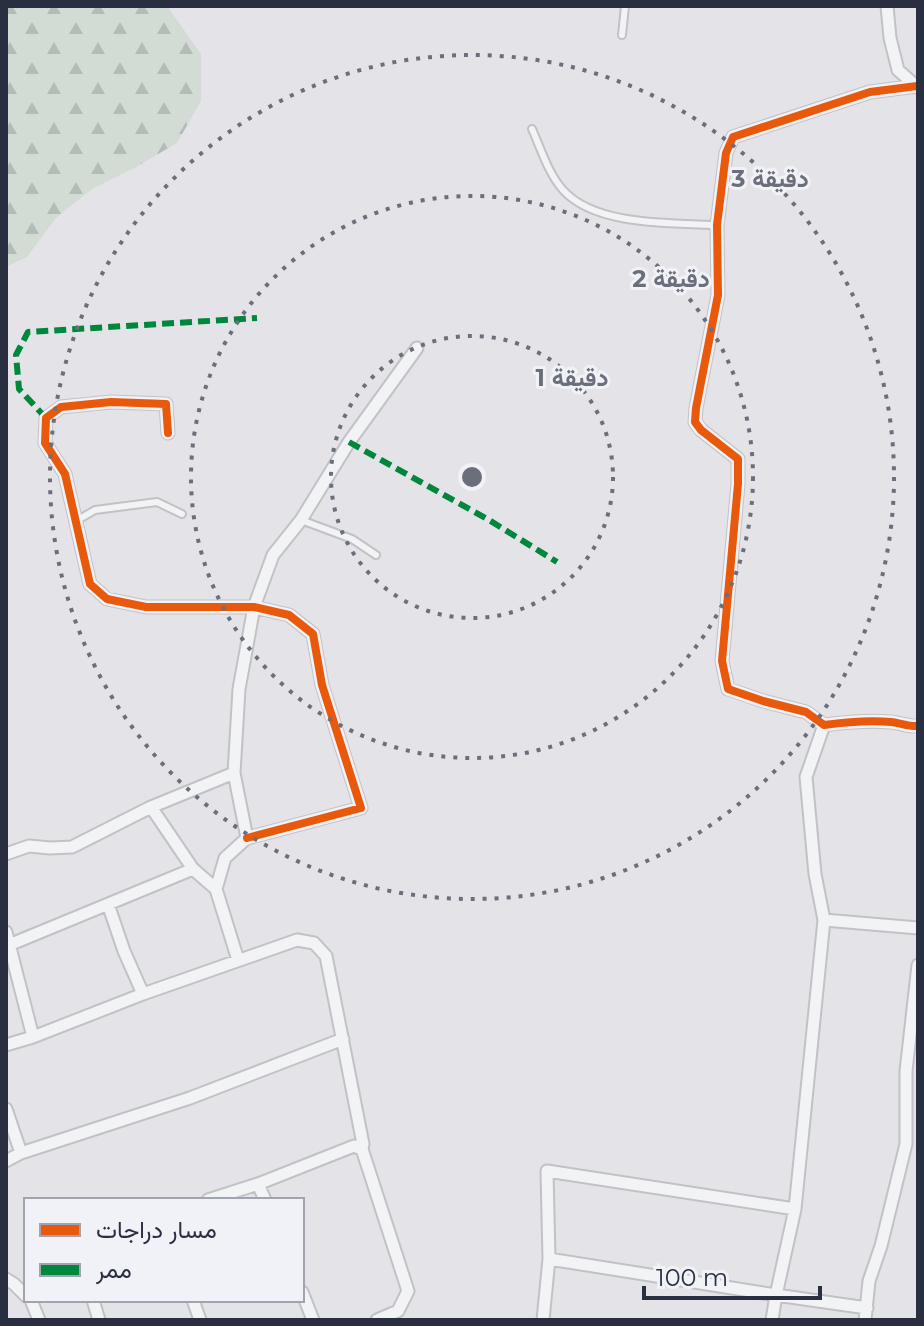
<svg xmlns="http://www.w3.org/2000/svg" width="924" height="1326" viewBox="0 0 924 1326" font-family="Montserrat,Vazirmatn,sans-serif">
<defs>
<pattern id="forest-firs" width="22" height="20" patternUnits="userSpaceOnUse" patternTransform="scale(2)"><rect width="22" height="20" fill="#d2dbd4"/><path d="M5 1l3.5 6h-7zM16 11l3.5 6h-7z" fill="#b4bcb7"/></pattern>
</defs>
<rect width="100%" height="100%" fill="#e4e4e8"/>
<path fill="url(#forest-firs)" d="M6 6H167L201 54V101L177 143 136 167 92 189 56 218 27 257 6 267Z"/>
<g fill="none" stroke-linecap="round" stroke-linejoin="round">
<defs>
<path id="service" d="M622 35 625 6
M532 129C541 149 548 173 563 190 595 226 671 223 717 225
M301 520 352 539 376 555
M76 521 95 510 157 502 182 514"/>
<path id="minor" d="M887 6 890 38 898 70 917 87
M917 86 870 92 733 137 726 153 717 225 718 295 696 408 695 422 701 430 738 459V484L722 661 728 689 763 701 806 712 824 725C846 722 869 720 891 722 901 723 909 727 918 726
M168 433 166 404 111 402 61 407 46 418 45 443 65 474 90 584 107 599 146 607H254L289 615 313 634 322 685 361 808 247 838
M151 807 193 869 216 889
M6 854 29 846 50 848 72 847 151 807 234 773
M108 904 124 951 143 994
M824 920 918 928
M6 932 33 1037
M9 945 193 869
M238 960 216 889 225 858 247 838 234 773 239 689 254 607 273 555 301 520 349 442 417 348
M6 1045 33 1037 143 994 297 940 314 943 326 956 363 1144 362 1149 354 1146 258 1184 208 1200
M6 1109 21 1153
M362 1149 408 1291 398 1311 377 1320
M6 1161 21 1153 190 1098 343 1039
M258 1184 265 1200
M795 1209 824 920 815 874 806 777 824 725
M6 1279 14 1284 26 1296
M302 1292 313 1320
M31 1300 39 1320
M93 1300 99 1320
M193 1300 200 1320
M543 1320 549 1259 776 1295 795 1209 547 1171 549 1259
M772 1320 776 1295 867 1308
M865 1320 869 1281 881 1246 906 1144V1071L918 965"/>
</defs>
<use href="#service" stroke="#c2c2c6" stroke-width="10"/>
<use href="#minor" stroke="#c2c2c6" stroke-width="15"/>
<use href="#service" stroke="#f2f3f5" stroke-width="6"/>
<use href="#minor" stroke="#f2f3f5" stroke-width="11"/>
<path stroke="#00873e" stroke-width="6" stroke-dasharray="12 6" stroke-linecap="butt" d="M46 418 19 389 16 355 28 332 257 318
M349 442 489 520 557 562"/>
<defs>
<path id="cycleway" d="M917 86 870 92 733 137 726 153 717 225 718 295 696 408 695 422 701 430 738 459V484L722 661 728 689 763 701 806 712 824 725C846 722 869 720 891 722 901 723 909 727 918 726
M168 433 166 404 111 402 61 407 46 418 45 443 65 474 90 584 107 599 146 607H254L289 615 313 634 322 685 361 808 247 838"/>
</defs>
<use href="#cycleway" stroke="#f1f2f7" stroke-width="13"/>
<use href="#cycleway" stroke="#e8590c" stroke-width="8"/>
</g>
<g fill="none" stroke="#6b6e7b" stroke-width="4" stroke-dasharray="4 8">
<circle cx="472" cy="477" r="141"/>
<circle cx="472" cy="477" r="281"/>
<circle cx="472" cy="477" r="422"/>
</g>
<circle cx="472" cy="477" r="12" fill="#6b6e7b" stroke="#f1f2f7" stroke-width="4"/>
<g font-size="24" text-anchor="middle" font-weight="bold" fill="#6b6e7b" stroke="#f1f2f7" stroke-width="6" stroke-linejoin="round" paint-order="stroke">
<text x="770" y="187">3 دقيقة</text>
<text x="671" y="287">2 دقيقة</text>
<text x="572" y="386">1 دقيقة</text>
</g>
<rect width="924" height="1326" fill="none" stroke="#2a2e41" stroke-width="16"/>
<rect x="24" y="1198" width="280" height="104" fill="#f1f2f7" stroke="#a1a4ae" stroke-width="2"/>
<rect x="40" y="1224" width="40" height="12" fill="#e8590c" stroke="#a1a4ae" stroke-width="2"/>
<text x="96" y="1238" font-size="24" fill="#2a2e41">مسار دراجات</text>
<rect x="40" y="1264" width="40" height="12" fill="#00873e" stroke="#a1a4ae" stroke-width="2"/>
<text x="96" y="1278" font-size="24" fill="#2a2e41">ممر</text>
<path d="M644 1286v12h176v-12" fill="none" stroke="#2a2e41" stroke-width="4"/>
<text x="656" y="1286" font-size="24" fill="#2a2e41" stroke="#f1f2f7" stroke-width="6" paint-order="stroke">100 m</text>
</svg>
